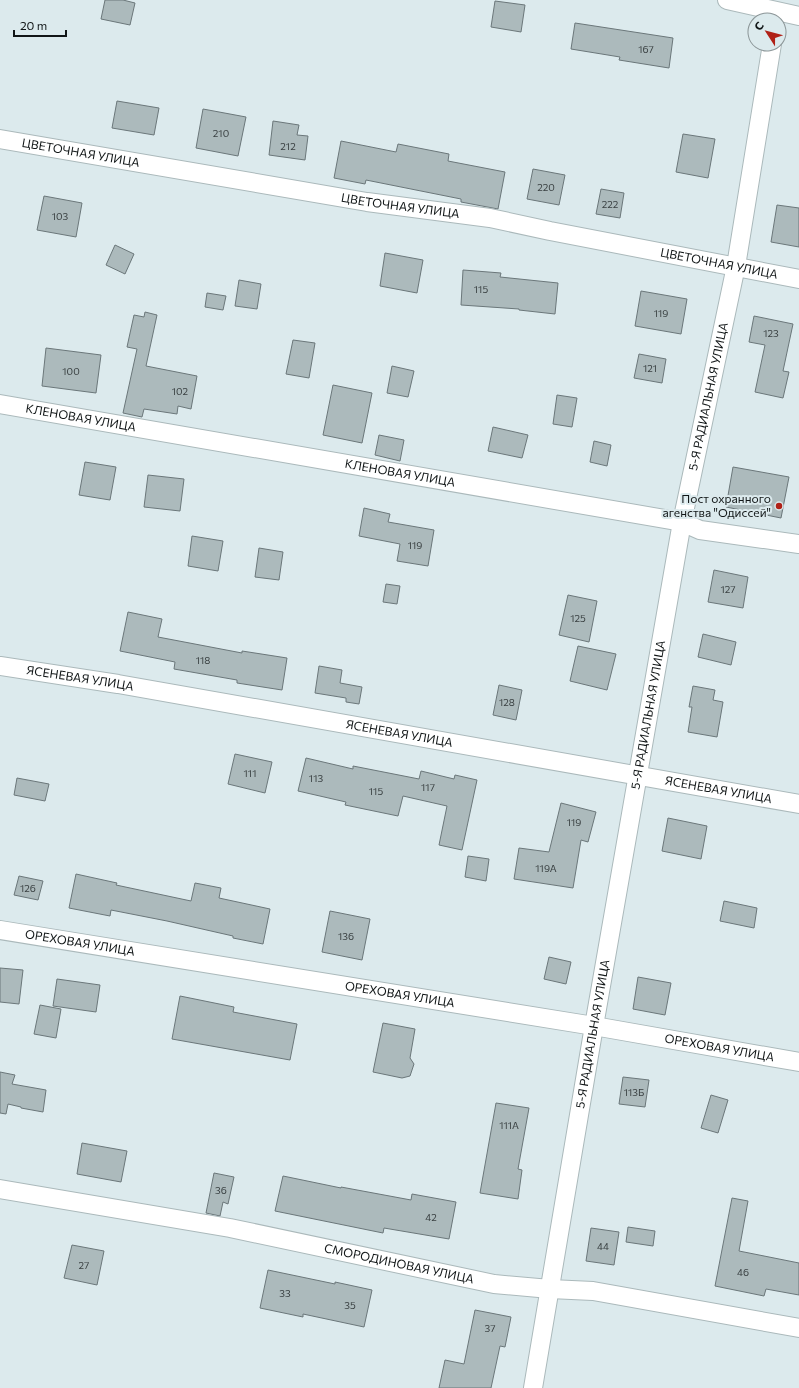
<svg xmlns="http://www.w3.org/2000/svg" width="799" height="1388" viewBox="0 0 799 1388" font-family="Commissioner,sans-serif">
<rect width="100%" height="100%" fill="#dceaed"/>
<path fill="#acbabc" stroke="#6b777a" d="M105 0H123L135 3 130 25 101 19Z
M495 1 525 5 521 32 491 27Z
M575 23 673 38 669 68 619 60 620 57 571 49Z
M117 101 159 108 154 135 112 128Z
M203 109 246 117 238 156 196 148Z
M273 121 299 125 297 135 308 136 305 160 269 155Z
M683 134 715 139 708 178 676 172Z
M341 141 396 152 398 144 449 154 448 161 505 172 498 209 461 202V199L366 180 365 184 334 178Z
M533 169 565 175 559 205 527 199Z
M601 189 624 193 620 218 596 214Z
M44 196 82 203 76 237 37 230Z
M777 205 799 208V247L771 242Z
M115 245 134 254 125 274 106 265Z
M385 253 423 260 417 293 380 286Z
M463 270 501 273 500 277 558 283 555 314 519 310V309L461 305Z
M239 280 261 284 257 309 235 306Z
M641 291 687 299 681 334 635 326Z
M207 293 226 296 223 310 205 307Z
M145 312 157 315 146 366 197 376 191 409 178 406 177 414 144 409 142 417 123 413 137 349 127 347 134 315 144 317Z
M754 316 793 324 783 371 789 372 783 398 755 392 765 345 749 342Z
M293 340 315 343 309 378 286 374Z
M46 348 101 355 96 393 42 386Z
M639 354 666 359 662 383 634 378Z
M392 366 414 371 408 397 387 393Z
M333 385 372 393 362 443 323 435Z
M557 395 577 398 572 427 553 424Z
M493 427 528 435 522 458 488 451Z
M379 435 404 440 400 461 375 455Z
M594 441 611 445 607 466 590 462Z
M85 462 116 467 110 500 79 495Z
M733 467 789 477 781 518 726 507Z
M148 475 184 479 180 511 144 507Z
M364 508 390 514 388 522 434 530 428 566 397 561 400 544 359 536Z
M192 536 223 541 218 571 188 566Z
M259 548 283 552 279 580 255 577Z
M714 570 748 577 743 608 708 602Z
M386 584 400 586 397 604 383 602Z
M568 595 597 601 589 642 559 635Z
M128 612 162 619 158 637 242 653V651L287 658 282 690 237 683V680L174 669 175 662 120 651Z
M703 634 736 642 731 665 698 657Z
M578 646 616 654 607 690 570 681Z
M319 666 342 670 340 683 362 687 359 704 346 702V698L315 693Z
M499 685 522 690 516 720 493 715Z
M693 686 715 690 713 700 723 702 717 737 688 732 692 707H689Z
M235 754 272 762 265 793 228 784Z
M306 758 353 769V766L419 779 421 771 454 779 455 775 477 780 462 850 439 845 447 806 403 796 398 816 345 805 346 802 298 791Z
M17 778 49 784 45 801 14 795Z
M561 803 596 812 588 842 581 840 573 888 514 879 519 848 549 852Z
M668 818 707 826 701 859 662 851Z
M468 856 489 859 486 881 465 877Z
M76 874 117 883 116 885 191 901 195 883 221 888 219 898 270 909 263 944 233 938V936L167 921 111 910 110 916 69 908Z
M19 876 43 881 38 900 14 895Z
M724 901 757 908 754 928 720 921Z
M330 911 370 919 362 960 322 952Z
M549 957 571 962 566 984 544 979Z
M0 968 23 970 19 1004 0 1002Z
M638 977 671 983 665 1015 633 1009Z
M57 979 100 985 96 1012 53 1006Z
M180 996 234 1007 233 1012 297 1024 290 1060 172 1039Z
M40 1005 61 1009 56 1038 34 1034Z
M383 1023 415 1029 410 1058 414 1064 410 1076 402 1078 373 1072Z
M0 1072 15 1075 12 1084 46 1090 43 1112 21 1108V1107L8 1104 6 1114 0 1113Z
M623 1077 649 1080 645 1107 619 1104Z
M711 1095 728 1100 718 1133 701 1128Z
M496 1103 529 1108 518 1169 522 1170 518 1199 480 1193Z
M82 1143 127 1151 121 1182 77 1174Z
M214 1173 234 1177 228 1204 223 1202 220 1216 206 1213Z
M283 1176 341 1188V1187L411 1200 412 1194 456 1202 449 1239 384 1228 383 1233 275 1211Z
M732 1198 748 1201 739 1251 799 1263V1295L766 1289 764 1296 715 1286Z
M628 1227 655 1231 653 1246 626 1242Z
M591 1228 619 1232 614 1265 586 1261Z
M72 1245 104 1251 97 1285 64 1278Z
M268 1270 335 1284V1282L372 1290 364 1327 303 1314V1317L260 1308Z
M475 1310 511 1317 505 1347 500 1346 491 1388H439L445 1360 464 1364Z"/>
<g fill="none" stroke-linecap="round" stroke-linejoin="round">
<defs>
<g id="street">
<path d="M727 0 799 16"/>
<path id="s1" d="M0 139 367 202 490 218 550 231 799 279"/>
<path id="s2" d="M0 404 682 522 700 530 799 544"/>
<path id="s3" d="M0 666 118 684 799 804"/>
<path id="s4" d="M0 930 594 1026 799 1062"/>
<path id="s5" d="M0 1189 230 1228 494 1284 550 1289 593 1291 799 1328"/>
<path id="s6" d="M533 1388 594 1026 682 522 736 266 772 44"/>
</g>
</defs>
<use href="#street" stroke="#abb9bb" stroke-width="20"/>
<use href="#street" stroke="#fff" stroke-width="18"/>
</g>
<circle fill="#b02117" stroke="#dceaed" stroke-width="1.5" cx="779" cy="506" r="4"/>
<g text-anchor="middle" stroke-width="4" stroke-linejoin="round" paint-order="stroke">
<g font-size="10" fill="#383f40">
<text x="646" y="53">167</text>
<text x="221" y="137">210</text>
<text x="288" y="150">212</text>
<text x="546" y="191">220</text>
<text x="610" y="208">222</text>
<text x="60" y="220">103</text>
<text x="481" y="293">115</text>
<text x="661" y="317">119</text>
<text x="771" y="337">123</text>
<text x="650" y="372">121</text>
<text x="71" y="375">100</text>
<text x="180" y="395">102</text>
<text x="415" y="549">119</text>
<text x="728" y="593">127</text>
<text x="578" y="622">125</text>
<text x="203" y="664">118</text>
<text x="507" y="706">128</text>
<text x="250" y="777">111</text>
<text x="316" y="782">113</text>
<text x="428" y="791">117</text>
<text x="376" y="795">115</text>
<text x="574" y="826">119</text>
<text x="546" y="872">119А</text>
<text x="28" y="892">126</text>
<text x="346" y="940">136</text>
<text x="634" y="1096">113Б</text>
<text x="509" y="1129">111А</text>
<text x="221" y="1194">36</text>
<text x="431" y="1221">42</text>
<text x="603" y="1250">44</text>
<text x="84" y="1269">27</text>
<text x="743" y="1276">46</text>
<text x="285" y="1297">33</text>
<text x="350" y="1309">35</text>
<text x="490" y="1332">37</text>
</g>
<g font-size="12" fill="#111617" stroke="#dceaed">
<text dy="4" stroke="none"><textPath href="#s1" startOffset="82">ЦВЕТОЧНАЯ УЛИЦА</textPath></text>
<text dy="4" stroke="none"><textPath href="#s1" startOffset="406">ЦВЕТОЧНАЯ УЛИЦА</textPath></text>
<text dy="4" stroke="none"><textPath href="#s1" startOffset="730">ЦВЕТОЧНАЯ УЛИЦА</textPath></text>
<text dy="4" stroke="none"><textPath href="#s6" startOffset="1007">5-Я РАДИАЛЬНАЯ УЛИЦА</textPath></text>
<text dy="4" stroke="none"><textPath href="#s2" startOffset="82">КЛЕНОВАЯ УЛИЦА</textPath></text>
<text dy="4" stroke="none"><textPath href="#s2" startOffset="406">КЛЕНОВАЯ УЛИЦА</textPath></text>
<text dy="4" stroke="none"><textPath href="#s3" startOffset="81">ЯСЕНЕВАЯ УЛИЦА</textPath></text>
<text dy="4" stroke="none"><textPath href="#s6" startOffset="683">5-Я РАДИАЛЬНАЯ УЛИЦА</textPath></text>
<text dy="4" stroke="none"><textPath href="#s3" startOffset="405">ЯСЕНЕВАЯ УЛИЦА</textPath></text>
<text dy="4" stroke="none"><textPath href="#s3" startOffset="729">ЯСЕНЕВАЯ УЛИЦА</textPath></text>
<text dy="4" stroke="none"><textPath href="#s4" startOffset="81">ОРЕХОВАЯ УЛИЦА</textPath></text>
<text dy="4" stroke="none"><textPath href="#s4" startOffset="405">ОРЕХОВАЯ УЛИЦА</textPath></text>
<text dy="4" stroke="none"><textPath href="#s6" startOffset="359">5-Я РАДИАЛЬНАЯ УЛИЦА</textPath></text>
<text dy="4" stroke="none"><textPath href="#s4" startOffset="729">ОРЕХОВАЯ УЛИЦА</textPath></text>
<text dy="4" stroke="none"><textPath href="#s5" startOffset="406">СМОРОДИНОВАЯ УЛИЦА</textPath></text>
</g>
<g font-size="12" fill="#111617" stroke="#dceaed" text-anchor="end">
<text x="771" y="503">Пост охранного<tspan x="771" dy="14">агенства "Одисcей"</tspan></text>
</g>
</g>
<g transform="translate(767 32) rotate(306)"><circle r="19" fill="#dceaed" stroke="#8b9597"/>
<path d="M0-3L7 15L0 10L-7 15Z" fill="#b02117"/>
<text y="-6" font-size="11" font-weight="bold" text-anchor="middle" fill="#111617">С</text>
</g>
<path d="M14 30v6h52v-6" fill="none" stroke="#111617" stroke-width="2"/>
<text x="20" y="30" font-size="12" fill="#111617" stroke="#dceaed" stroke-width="3" paint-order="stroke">20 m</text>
</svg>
